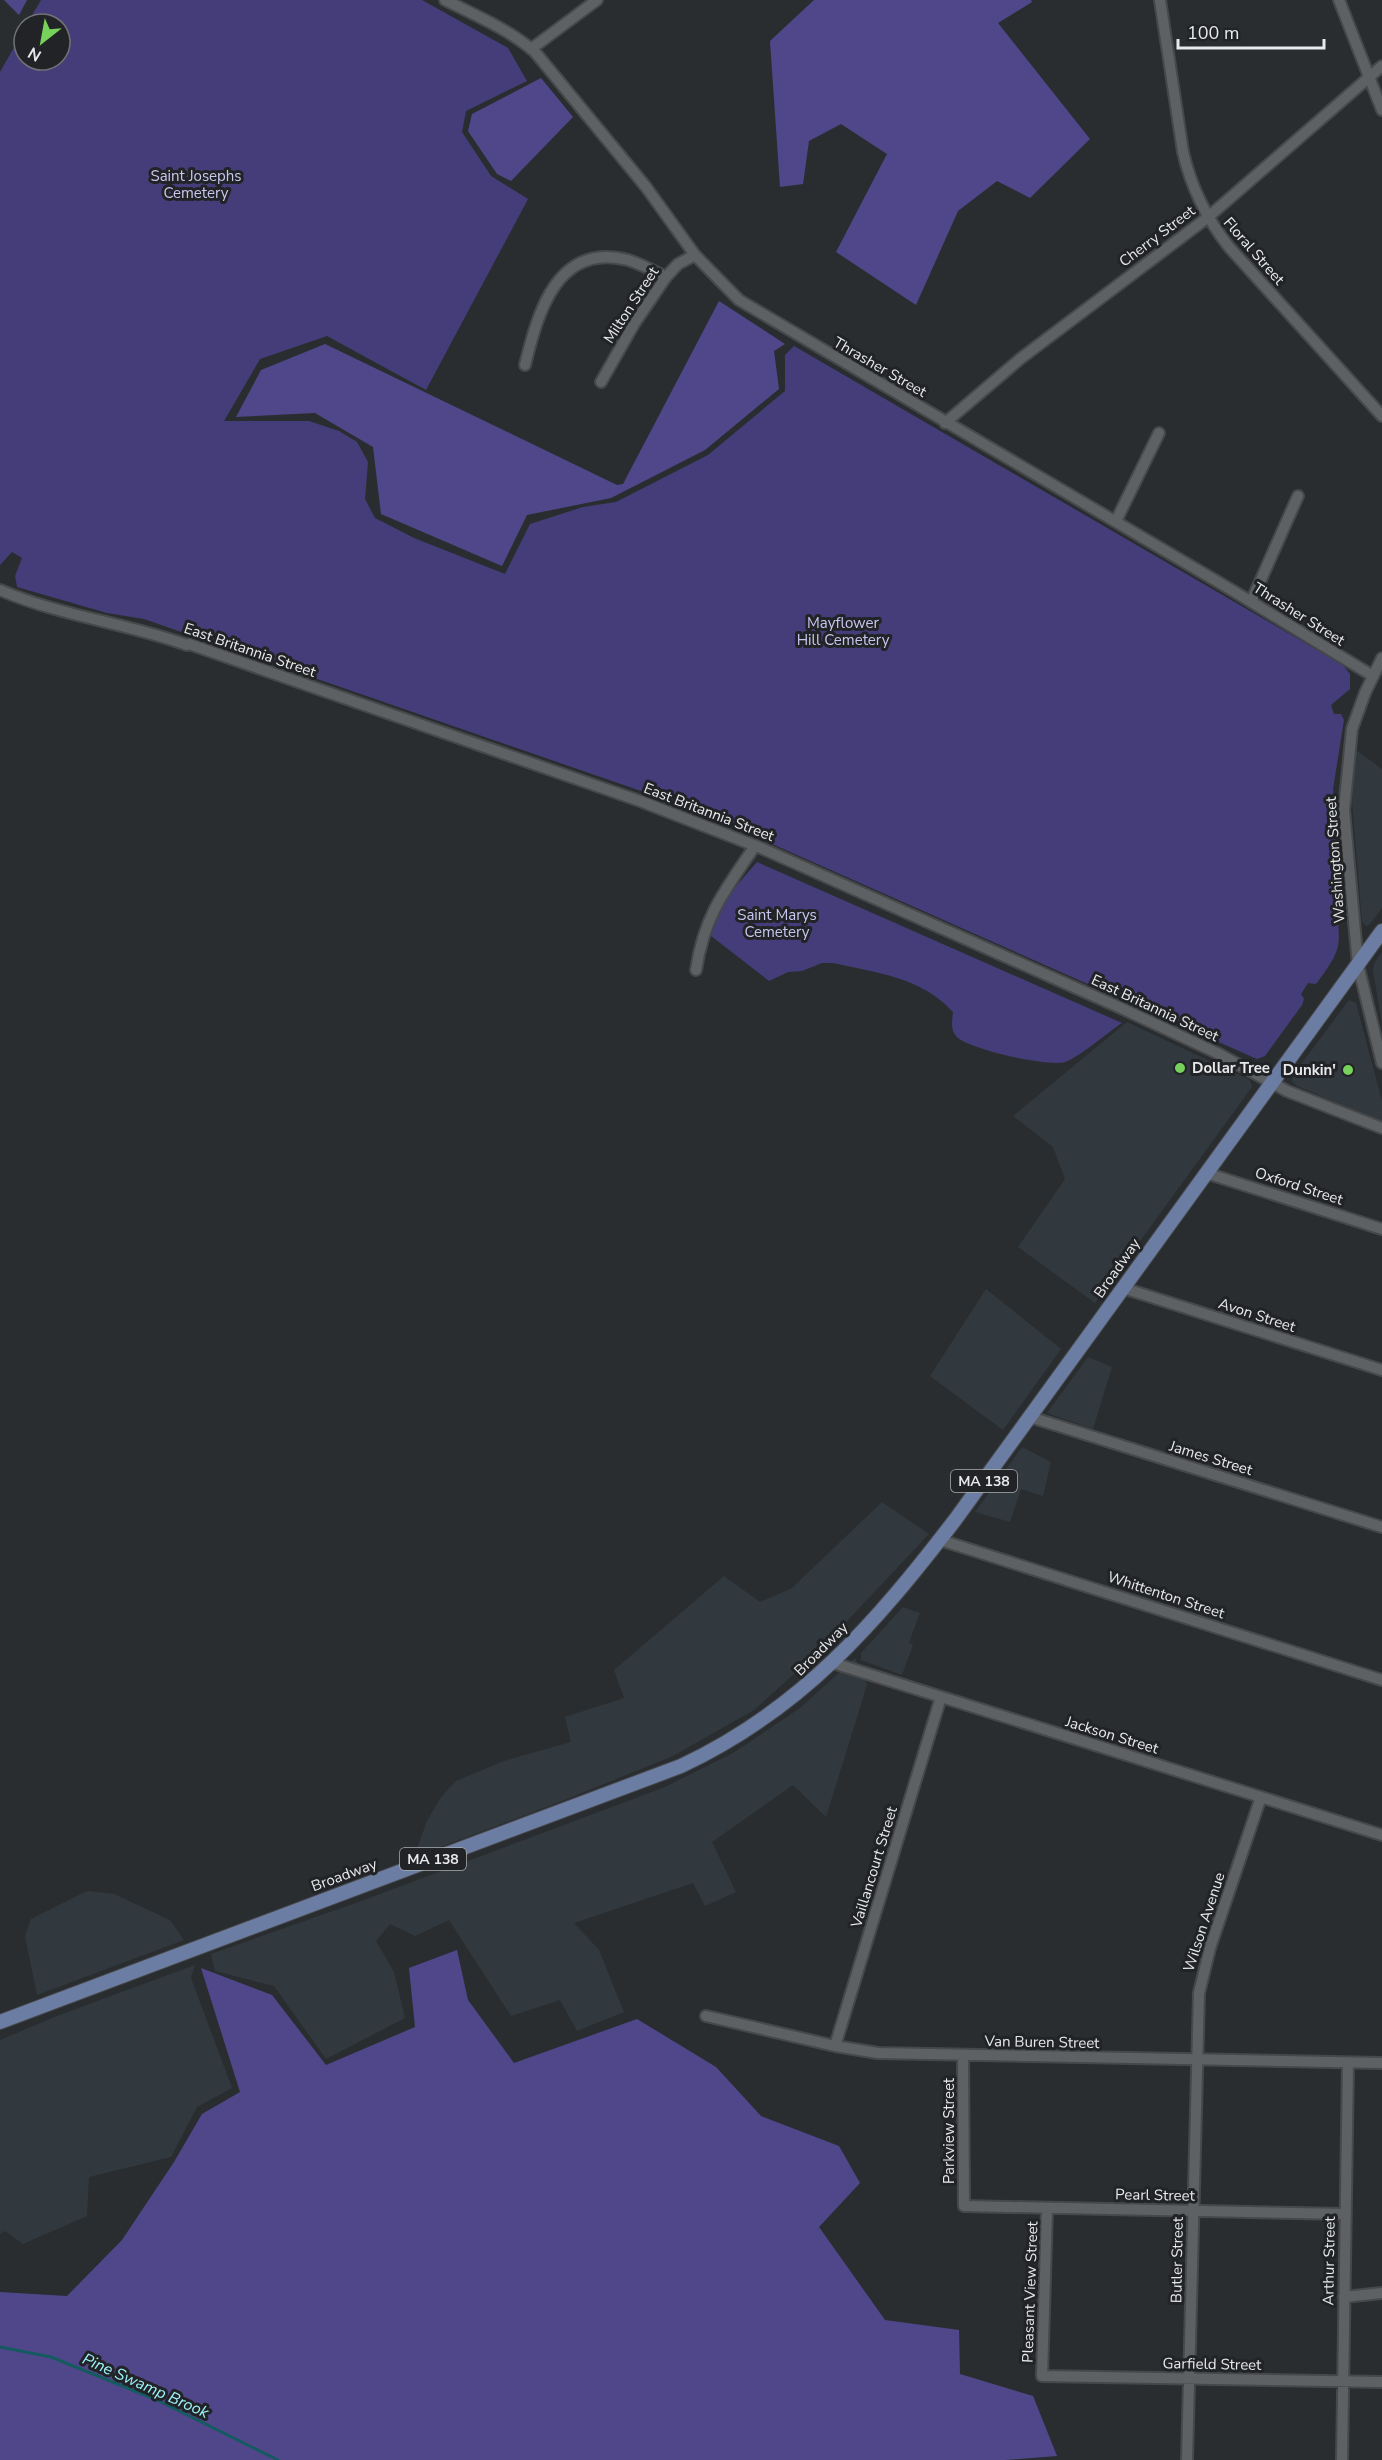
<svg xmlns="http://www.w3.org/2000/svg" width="1382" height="2460" viewBox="0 0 1382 2460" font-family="'Nunito Sans',sans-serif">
<rect width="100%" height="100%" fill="#2a2d30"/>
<path fill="#31393e" d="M1356 750 1382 769V908L1370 924 1366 926 1362 922 1352 801Z
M1382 952V1025L1373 970 1375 962Z
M1349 1000 1356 1003 1382 1101V1122L1297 1086 1292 1082 1293 1075Z
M1127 1022 1250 1080 1252 1087 1095 1303 1018 1247 1065 1179 1053 1147 1013 1116Z
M986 1289 1061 1349 1003 1430 930 1376Z
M1088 1357 1112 1367 1093 1429 1047 1413Z
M1022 1447 1051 1462 1043 1496 1021 1489 1010 1522 975 1512Z
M882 1502 929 1534 815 1655 754 1710 673 1756 562 1801 414 1857 427 1821 441 1797 456 1781 504 1761 571 1742 565 1717 624 1698 614 1670 724 1576 760 1602 792 1588Z
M903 1607 920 1613 912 1634 909 1643 913 1645 902 1675 861 1660V1653Z
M855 1658 867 1685 826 1817 793 1785 712 1842 736 1892 705 1906 693 1883 574 1923 599 1950 624 2012 577 2031 560 2000 511 2016 449 1920 415 1936 390 1924 376 1941 394 1972 405 2018 326 2059 274 1986 215 1971 211 1954 367 1899 665 1787 733 1753 800 1708Z
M87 1891 114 1894 170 1920 184 1940 37 1995 25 1936 31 1919Z
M195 1965 191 1978 232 2088 197 2107 171 2157 89 2177 87 2216 23 2244 5 2231 0 2234V2040L57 2016Z"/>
<path fill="#453d7a" d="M41 0H422L508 48 527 81 466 111 462 132 491 176 528 199 426 390 327 336 260 359 224 421H309L339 431 357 442 368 462 365 499 375 518 414 538 505 574 530 524 583 507 616 502 708 455 785 391V355L794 346 1343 665 1350 674V689L1331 705 1334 714H1341L1344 720 1333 789 1342 895 1336 901C1340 946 1344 947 1316 984L1308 983 1301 994 1304 999 1302 1005 1265 1056 1257 1059 693 809 144 619 107 613 17 587 15 576 22 558 12 552 0 565V72L24 30V60H60V24H27Z
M757 862 1122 1023C1108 1032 1080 1057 1065 1062 1046 1067 974 1050 958 1038 950 1031 952 1021 953 1012 921 977 878 973 833 963H822L802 971 788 972 769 981 706 932 718 907Z"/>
<path fill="#50478b" d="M4 0H27L19 15Z
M814 0H1031L1032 2 998 23 1090 139 1030 198 997 181 958 211 916 305 836 252 887 154 841 124 809 141 803 184 780 187 770 41Z
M541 78 573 117 511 181 497 174 468 131 472 114Z
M719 301 785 344 774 351 779 389 705 450 611 498 527 515 502 566 381 514 373 447 315 413 236 417 261 370 325 344 617 485 623 484Z
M457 1950 468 2000 514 2063 637 2019 716 2067 761 2116 839 2146 860 2183 819 2227 885 2320 959 2330 960 2374 1033 2396 1057 2456 1005 2460H0V2292L67 2296 122 2240 174 2162 202 2114 240 2092 201 1968 272 1995 326 2065 415 2027 409 1968Z"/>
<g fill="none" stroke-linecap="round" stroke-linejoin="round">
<path stroke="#155a5f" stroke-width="3" d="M0 2347 51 2357 157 2400 278 2460"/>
<defs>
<path id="minor" d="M445 0C475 15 510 30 535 52L646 187 695 255 739 300 1230 589 1373 676
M1160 0 1183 152C1191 187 1207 219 1229 247L1382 416
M1339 0 1382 110
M531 49 597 0
M525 365C538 312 557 242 628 260 641 264 654 271 666 277
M601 382 634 324 666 277 678 264 695 255
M945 423 1020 359 1207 218 1382 66
M1116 521 1159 433
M0 590C60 616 126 623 187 645L189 644 640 801 761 848 1121 1008 1217 1053 1287 1091 1382 1128
M1251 602 1298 496
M1382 658 1365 693 1352 729 1344 810 1358 965 1382 1063
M696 970C704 916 725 890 755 846
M1206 1173 1382 1229
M1123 1288 1382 1370
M1030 1417 1382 1527
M940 1540 1382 1680
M833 1663 1382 1835
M706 2016 835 2046 878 2053 1382 2063
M835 2046 941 1697
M963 2056 964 2206 1345 2214
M1047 2208 1042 2376 1382 2382
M1344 2297 1382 2293
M1187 2460 1199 1993 1210 1948 1261 1797
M1342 2460 1348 2063"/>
<path id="major" d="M0 2022 681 1766C802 1709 875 1624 955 1520L1382 931"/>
</defs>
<use href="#minor" stroke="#46484a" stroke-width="14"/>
<use href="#major" stroke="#46484a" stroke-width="16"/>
<use href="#minor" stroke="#5e6164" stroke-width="10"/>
<use href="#major" stroke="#6c7da4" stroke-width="14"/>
</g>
<g fill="#76d25a" stroke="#212326" stroke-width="2">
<circle cx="1180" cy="1068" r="6"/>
<circle cx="1348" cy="1070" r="6"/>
</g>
<g text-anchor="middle" stroke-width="6" stroke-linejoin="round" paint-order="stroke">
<g fill="#212326" stroke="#acaeaf" stroke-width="1.5">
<rect x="951" y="1470" width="66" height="22" rx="4.5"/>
<rect x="400" y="1848" width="66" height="22" rx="4.5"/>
</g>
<g font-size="14" font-weight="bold" fill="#e7e9ea">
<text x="984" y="1486">MA 138</text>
<text x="433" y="1864">MA 138</text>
</g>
<g font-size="15" fill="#c9c7f0" stroke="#212326">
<text x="196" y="181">Saint Josephs<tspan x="196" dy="17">Cemetery</tspan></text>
<text x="843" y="628">Mayflower<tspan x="843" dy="17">Hill Cemetery</tspan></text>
<text x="777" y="920">Saint Marys<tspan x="777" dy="17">Cemetery</tspan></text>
</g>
<g font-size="15" fill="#e7e9ea" stroke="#212326">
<text transform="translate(1157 236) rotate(-37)" y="5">Cherry Street</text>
<text transform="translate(1254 251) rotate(49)" y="5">Floral Street</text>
<text transform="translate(631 305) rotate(-57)" y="5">Milton Street</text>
<text transform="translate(880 367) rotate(30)" y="5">Thrasher Street</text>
<text transform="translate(1299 614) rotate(32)" y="5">Thrasher Street</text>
<text transform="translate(250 650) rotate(19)" y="5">East Britannia Street</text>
<text transform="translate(709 812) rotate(21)" y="5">East Britannia Street</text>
<text transform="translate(1335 860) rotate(-94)" y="5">Washington Street</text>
<text transform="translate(1155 1008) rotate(25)" y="5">East Britannia Street</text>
<text transform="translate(1299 1186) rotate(18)" y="5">Oxford Street</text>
<text transform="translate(1117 1268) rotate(-55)" y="5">Broadway</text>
<text transform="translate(1257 1315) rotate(18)" y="5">Avon Street</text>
<text transform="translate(1211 1458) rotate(17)" y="5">James Street</text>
<text transform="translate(1166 1595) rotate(18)" y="5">Whittenton Street</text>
<text transform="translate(821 1649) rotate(-45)" y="5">Broadway</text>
<text transform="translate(1112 1735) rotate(17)" y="5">Jackson Street</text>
<text transform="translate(874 1867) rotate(-73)" y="5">Vaillancourt Street</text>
<text transform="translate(344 1875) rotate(-20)" y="5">Broadway</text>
<text transform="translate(1204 1922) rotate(-72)" y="5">Wilson Avenue</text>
<text transform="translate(1042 2042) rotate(1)" y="5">Van Buren Street</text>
<text transform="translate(949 2131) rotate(-90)" y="5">Parkview Street</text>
<text transform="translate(1155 2195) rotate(1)" y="5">Pearl Street</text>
<text transform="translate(1177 2260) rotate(-89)" y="5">Butler Street</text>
<text transform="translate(1329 2261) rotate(-89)" y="5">Arthur Street</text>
<text transform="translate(1030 2292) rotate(-88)" y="5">Pleasant View Street</text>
<text transform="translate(1212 2364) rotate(1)" y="5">Garfield Street</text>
</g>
<g font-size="15" font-weight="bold" fill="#e7e9ea" stroke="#212326" text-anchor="start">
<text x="1192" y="1073">Dollar Tree</text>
<text x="1336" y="1075" text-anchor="end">Dunkin'</text>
</g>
<g font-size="16" font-style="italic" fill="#9ef4fb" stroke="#212326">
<text transform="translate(146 2385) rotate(24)" y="6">Pine Swamp Brook</text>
</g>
</g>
<g transform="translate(42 42) rotate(211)"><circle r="28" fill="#212326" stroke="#707274" stroke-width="1.5"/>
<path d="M0-4.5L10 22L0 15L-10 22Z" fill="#76d25a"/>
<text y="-9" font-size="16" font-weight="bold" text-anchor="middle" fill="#e7e9ea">N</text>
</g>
<path d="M1178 39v9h146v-9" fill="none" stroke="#e7e9ea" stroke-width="3"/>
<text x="1187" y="39" font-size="18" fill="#e7e9ea" stroke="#212326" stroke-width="4.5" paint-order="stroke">100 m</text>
</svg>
